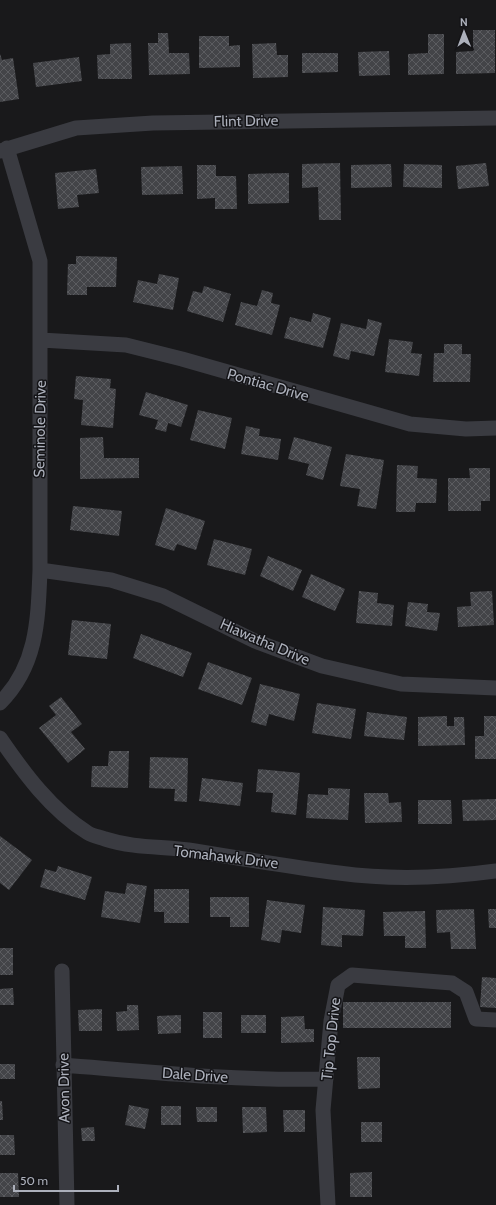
<svg xmlns="http://www.w3.org/2000/svg" width="496" height="1205" viewBox="0 0 496 1205" font-family="Cabin,sans-serif">
<defs>
<pattern id="building-cross-hatch" width="8" height="8" patternUnits="userSpaceOnUse"><rect width="8" height="8" fill="#434448"/><path d="M0 0l8 8M0 8l8-8" fill="none" stroke="#5b5c60"/></pattern>
</defs>
<rect width="100%" height="100%" fill="#19191b"/>
<path fill="url(#building-cross-hatch)" d="M473 30H495V73L456 74V52L473 51Z
M158 33H168L169 53H189L190 74 149 75 148 43H158Z
M428 34H444V74L408 75V54L428 53Z
M199 36H229V46L240 45V67L199 68Z
M131 43 132 79H98L97 55 110 54V44Z
M276 43 277 55H288V77L253 78 252 44Z
M389 51 390 75 359 76 358 52Z
M302 53H338V72L302 73Z
M0 54 2 60 13 58 19 99 0 102Z
M79 57 82 81 36 87 33 63Z
M340 163 341 220H319L318 187 302 188V164Z
M486 163 489 186 458 189 456 166Z
M391 164 392 187 351 188V165Z
M404 164 442 165V188L403 187Z
M197 165H216V176H236L237 209H215V198L197 199Z
M182 166 183 194 142 195 141 167Z
M96 169 99 193 77 195 79 207 58 209 55 173Z
M289 173V203L248 204V174Z
M76 256 117 257 116 287H87V295H67L68 264H76Z
M159 274 179 278 173 310 133 302 138 280 157 284Z
M204 286 231 294 223 322 187 311 193 291 202 293Z
M262 290 273 293 271 303 280 305 272 335 235 325 241 302 257 306Z
M313 313 331 318 323 348 284 338 290 317 311 322Z
M368 319 382 323 374 356 351 351 349 360 333 356 341 323 366 329Z
M389 339 413 342 411 353 422 354 419 376 385 372Z
M444 344H462V354H471L470 382H433L434 353H444Z
M76 376 111 379 110 388 116 389 113 428 81 425 83 400 74 399Z
M146 392 188 405 181 427 168 423 166 432 155 429 158 420 139 415Z
M198 410 232 418 225 449 190 440Z
M246 426 260 429 259 436 281 439 278 460 241 454Z
M103 437 104 458H139V478L80 479V438Z
M294 437 332 447 323 480 306 475 309 464 288 459Z
M346 454 384 460 376 509 357 506 360 489 340 486Z
M397 465 418 466 417 478 437 479 436 503H416L415 512H396Z
M469 468H490V501H481V511H448V478H470Z
M73 506 122 511 119 536 70 530Z
M166 508 205 521 196 550 177 544 174 551 155 545Z
M214 539 252 549 245 575 207 565Z
M268 556 302 570 293 591 260 576Z
M311 574 345 589 335 611 302 597Z
M359 591 378 593 377 603 394 605 392 626 356 623Z
M492 591 494 625 458 627 457 607 471 606 470 592Z
M408 602 428 604 427 612 440 613 437 631 405 626Z
M72 620 111 624 107 659 68 655Z
M141 634 192 653 183 677 133 658Z
M208 662 252 678 242 705 198 689Z
M260 684 300 694 294 721 269 714 266 726 251 722Z
M61 697 82 724 71 732 85 749 68 763 39 728 56 715 49 706Z
M317 703 356 709 351 739 312 733Z
M367 712 407 717 404 740 364 736Z
M447 716V726H454V717H464L465 745 418 746V717Z
M484 716H496V759H475V736H484Z
M109 751H129L128 788 91 787 92 766H108Z
M150 757 188 758 187 802 174 801 175 789 149 788Z
M258 769 300 773 296 815 271 812 273 793 256 792Z
M202 778 243 783 240 806 199 801Z
M328 788 350 789 348 820 306 818 308 794 328 795Z
M364 793H388L389 803 401 802 402 822 365 823Z
M496 799V820L463 821 462 800Z
M418 800H451L452 824H418Z
M0 836 32 860 9 890 0 883Z
M58 866 92 877 85 900 40 887 45 869 56 872Z
M127 883 147 886 140 923 101 917 105 891 125 894Z
M154 889H189V923H164V912H154Z
M210 897H249V927H230V917H210Z
M267 900 305 905 301 933 282 930 280 943 261 940Z
M323 907 365 910 363 936 342 935V947L321 945Z
M474 909 476 949H451L450 932 437 933 436 910Z
M488 909H496V928H489Z
M425 911 426 948H405V936H384L383 912Z
M0 948H13V975H0Z
M482 977 496 978V1008L480 1007Z
M13 988 14 1005H0V989Z
M343 1002H451V1028H343Z
M127 1005H138L139 1030 117 1031 116 1012 127 1011Z
M102 1009V1031H79L78 1010Z
M203 1012H222V1038H203Z
M181 1015V1033L158 1034 157 1016Z
M241 1015H266V1033H241Z
M304 1016 305 1029H314V1042L281 1043V1017Z
M357 1057H380V1088L358 1089Z
M0 1064H15V1079H0Z
M0 1101H2L3 1120H0Z
M129 1105 149 1109 145 1129 125 1125Z
M161 1106H181V1125H161Z
M196 1107H217V1122H197Z
M242 1107H266L267 1132 243 1133Z
M283 1110H305V1132H284Z
M361 1122H382V1142H361Z
M94 1127 95 1141H82L81 1128Z
M0 1135H14L15 1155H0Z
M372 1172V1197H350V1173Z
M0 1173H18L19 1197H0Z"/>
<g fill="none" stroke-linecap="round" stroke-linejoin="round">
<path stroke="#3a3b41" stroke-width="15" d="M0 151 76 128 153 123 496 118
M41 340 126 345 182 359 410 424 466 429 496 428
M40 570 111 580 163 596 255 641 322 666 401 684 496 688
M0 703C37 666 38 621 40 570V261L7 148
M0 738C24 773 51 810 88 833 93 836 100 837 105 839 136 849 165 846 195 851 243 859 291 867 339 873 390 880 445 878 496 871
M62 971 67 1205
M63 1065C151 1072 238 1081 326 1079
M328 1205 323 1110 331 1021 338 985 352 975 452 983 466 992 476 1019 496 1020"/>
</g>
<g text-anchor="middle" stroke-width="3" stroke-linejoin="round" paint-order="stroke">
<g font-size="15" fill="#acb0bb" stroke="#141417">
<text transform="translate(246 121) rotate(-1)" y="5">Flint Drive</text>
<text transform="translate(268 385) rotate(16)" y="5">Pontiac Drive</text>
<text transform="translate(40 429) rotate(-89)" y="5">Seminole Drive</text>
<text transform="translate(265 642) rotate(23)" y="5">Hiawatha Drive</text>
<text transform="translate(226 857) rotate(7)" y="5">Tomahawk Drive</text>
<text transform="translate(331 1039) rotate(-84)" y="5">Tip Top Drive</text>
<text transform="translate(195 1075) rotate(4)" y="5">Dale Drive</text>
<text transform="translate(64 1088) rotate(-91)" y="5">Avon Drive</text>
</g>
</g>
<g transform="translate(464 32) rotate(359)" stroke="#141417" stroke-width="3" paint-order="stroke">
<path d="M0-3L7 15L0 10L-7 15Z" fill="#acb0bb"/>
<text y="-6" font-size="11" font-weight="bold" text-anchor="middle" fill="#acb0bb">N</text>
</g>
<path d="M14 1185v6h104v-6" fill="none" stroke="#acb0bb" stroke-width="2"/>
<text x="20" y="1185" font-size="12" fill="#acb0bb" stroke="#141417" stroke-width="3" paint-order="stroke">50 m</text>
</svg>
